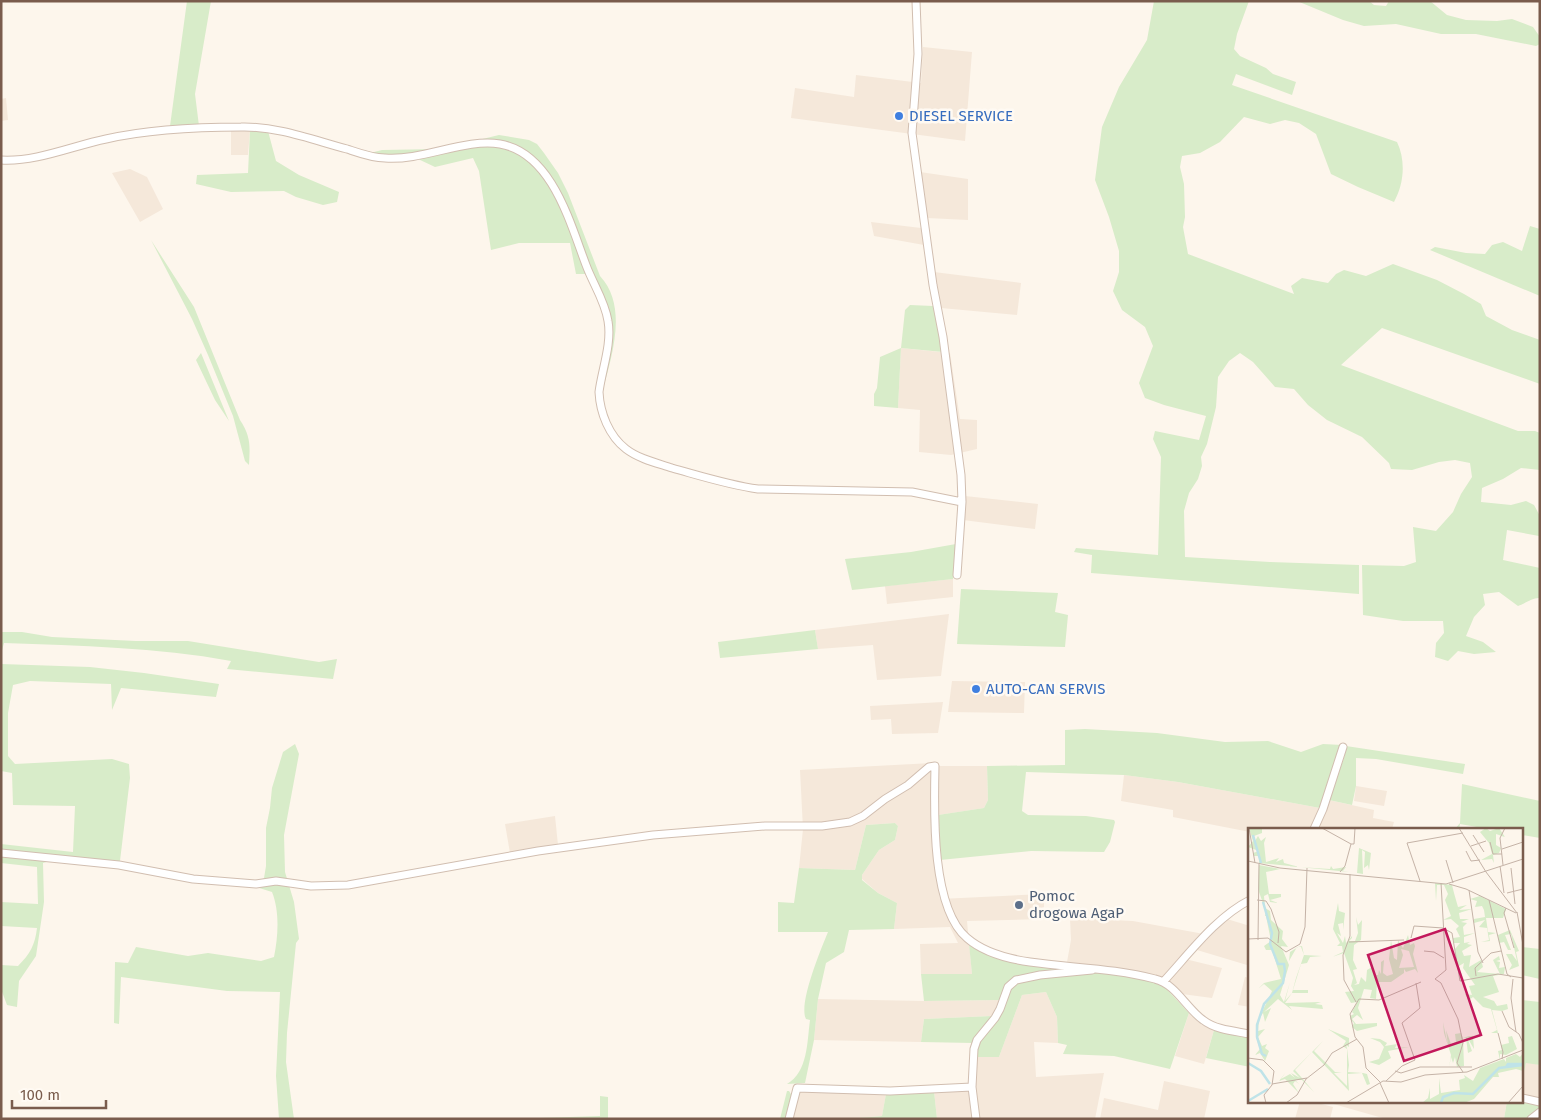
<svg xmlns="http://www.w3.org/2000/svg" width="1541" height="1120" viewBox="0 0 1541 1120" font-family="'Fira Sans',sans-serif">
<rect width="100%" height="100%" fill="#fdf6ec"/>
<path fill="#f5e8da" d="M923 47 972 52 965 141 791 118 795 88 854 97 856 75 921 83Z
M6 98 8 120 1 121V99Z
M231 129 250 130 248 155H231Z
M130 169 147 177 163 209 140 222 112 173Z
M920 172 968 179V220L927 218Z
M871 222 921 228 924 245 874 236Z
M934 272 1021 283 1017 315 941 308Z
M901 348 950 353 960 419 977 420V449L951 455 919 452 920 410 898 408Z
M965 496 1038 504 1035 529 963 520Z
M953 579V597L887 604 885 586Z
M949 614 941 676 877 680 873 645 818 649 815 630Z
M952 681 1025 682 1024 713 948 712Z
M943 702 938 733 892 734 891 719 871 720 870 706Z
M932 763 938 766H987L988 800 984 808 932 816 934 861 940 899 1044 894V919L967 921 972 974H921L920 944 958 943 950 927 894 929 897 903 878 893 862 879V875L879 850 895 840 898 826 895 823 866 825 855 870 799 868 803 829 800 770Z
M1124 775 1178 782 1320 808 1312 829H1250V832L1173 817V810L1121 801Z
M1356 786 1387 791 1384 806 1354 801Z
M1329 800 1374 810 1373 818 1394 822 1392 829 1317 828Z
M555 816 558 845 510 853 505 824Z
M1070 918 1133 921 1204 934 1181 958 1222 968 1212 998 1182 994 1169 982 1161 977 1110 968 1067 962 1071 940Z
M1227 919 1250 926V965H1247L1197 950Z
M1245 977 1250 978V1007L1238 1005Z
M1046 992 1057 1017 1058 1043 1034 1042 1036 1077 1104 1073 1095 1119H937L934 1091 975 1089 976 1057H999L1022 995Z
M818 999 924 1001 1001 1000 992 1016 924 1019 921 1042 814 1040Z
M1189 1013 1202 1025 1214 1030 1204 1064 1175 1056Z
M1526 1062 1540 1065V1100L1522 1096V1080Z
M1164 1081 1210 1091 1204 1119H1100L1104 1098 1158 1110Z
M799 1091 886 1094 882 1116 849 1119H791Z
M1300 1101H1310L1333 1107 1330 1119H1295Z
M1323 1101H1507L1504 1119H1386Z"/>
<path fill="#d8ecc9" d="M187 1H211L195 94 199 126H170Z
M1154 1H1249L1237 34 1234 49 1240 56 1266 68 1273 74 1296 82 1292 95 1236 74 1232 85 1397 142C1406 161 1404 184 1394 202L1358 187 1331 174 1316 134 1299 123 1285 120 1270 124 1244 117 1220 142 1200 153 1182 156 1180 167 1184 184 1185 217 1183 227 1188 254 1294 294 1291 286 1302 278 1328 283 1336 274 1344 270 1366 276 1393 264 1437 280 1464 294 1481 304 1486 316 1512 330 1540 340V384L1382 328 1341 365 1518 431H1535L1540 433V470L1521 468 1503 479 1482 488 1481 502 1511 505 1526 501 1534 505 1540 516 1539 536 1507 530 1503 560 1540 568V598C1533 597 1524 604 1518 606L1499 592 1483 594 1485 605 1474 617 1466 636 1483 642 1496 652 1474 654 1458 651 1448 661 1435 657 1436 643 1444 633 1443 621H1403L1363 615 1362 565 1404 566 1416 562 1413 527 1436 531 1453 512 1461 494 1472 477 1470 463 1455 460 1439 462 1412 470 1391 469 1389 463 1362 437 1327 420 1308 405 1294 389 1275 387 1253 362 1240 353 1229 361 1218 377 1216 407 1207 444 1201 457 1202 466 1198 479 1189 493 1184 511 1185 557 1270 562 1359 565V594L1091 573 1092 555 1074 552 1076 548 1158 555 1161 457 1153 439 1155 431 1199 440 1206 416 1164 405 1145 398 1139 383 1153 346 1145 327 1122 310 1113 291 1119 272V251L1109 217 1095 180 1102 127 1119 87 1147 40Z
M1297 1H1369L1374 5 1386 6 1389 1H1430L1447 15 1466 20 1497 21 1512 19 1533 27 1540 37V44L1536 46 1476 34H1441L1396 24 1364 26 1343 20Z
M250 130 268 131 276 161 299 175 339 192 337 202 323 205 296 197 284 191 231 192 196 184 197 175 248 173Z
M499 135 529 140 537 144 544 153 558 173 568 193 600 276C629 307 611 358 602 393L613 327 607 308 587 261 578 234 560 194 521 150 470 142Z
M480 146C492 146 503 147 514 152 555 172 573 233 586 274H576L570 243H519L491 250 479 171 473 158 435 167 418 159Z
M441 149 405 156 370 153 382 150Z
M1530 226 1540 229V296L1430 250 1435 247 1466 253 1485 254 1492 245 1503 242 1522 251Z
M151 240 194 307 240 420C251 437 250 445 249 465L245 461 233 416 208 355 192 319Z
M910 305 933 306 943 352 901 348 898 408 874 406V394L877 388 880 357 901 348 905 310Z
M201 353 229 421 215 400 196 360Z
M956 544 953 579 852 590 845 559 911 552Z
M961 589 1058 593 1055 612 1068 615 1065 647 957 644Z
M815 630 818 649 720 658 718 642Z
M1 632H22L52 637 136 641H188L319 662 337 659 333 679 227 669 231 661C156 647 80 646 4 643L1 654Z
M1 664 90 667 144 673 219 684 216 697 121 688 112 710 111 684 30 681 13 685 8 713V756L15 764 112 759 129 764 130 778 119 869 50 861 43 863 44 902 36 956 19 981 17 1007 7 1005 1 989V965L18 966C30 954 35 945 37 928L1 926V902L38 904 37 867 1 863V844L73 852 75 806 13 805 12 773 1 771Z
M1085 729 1157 733 1225 742 1268 741 1301 752 1323 744 1342 745 1320 808 1178 782 1124 775 1026 772 1022 811 1028 815 1086 816 1114 820 1115 822 1110 842 1104 852 1031 851 940 860 938 815 984 808 988 800 987 766 1065 765V730Z
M295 744 299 754 284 835 285 872 294 902 299 939 296 943 287 1033 286 1062 294 1119H279L276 1076 280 992 227 991 121 977 119 1024 114 1023 115 962 128 963 136 947 188 956 208 953 261 961 274 957C278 937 280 912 272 892L256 887 264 878 266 866V828L270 808 272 788 283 752Z
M1346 746 1465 764 1463 774 1376 759 1356 758V786L1352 805 1329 800 1344 758Z
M1462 784 1540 801V838L1522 835V829H1488L1460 824 1459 829H1455L1460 823Z
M895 823 898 826 895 840 879 850 862 875V880L878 893 897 903 894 929 849 930 844 952 826 963 818 999 814 1040 805 1083 787 1084C808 1072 807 1042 810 1020L806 1019C798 1004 821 949 828 932H778V902L794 903 799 868 855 870 866 825Z
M969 944 991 955 1067 968 1138 978 1161 983 1189 1013 1170 1069 1114 1056 1063 1054 1067 1045 1058 1043 1057 1017 1046 992 1022 995 999 1057H976L979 1042 1001 1000 924 1001 921 974H972Z
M1522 947 1540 949V979L1522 975Z
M1522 1000 1540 1002V1065L1526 1063 1522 1080Z
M992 1016 976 1035 973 1043 921 1042 924 1019Z
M1214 1030 1250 1038V1067L1206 1058Z
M787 1091H789L792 1096 786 1119H780Z
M934 1091 937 1119H849L882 1116 886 1094Z
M600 1096 608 1097V1119H510L600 1116Z
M1507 1101H1522L1540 1105V1110L1527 1119H1504Z"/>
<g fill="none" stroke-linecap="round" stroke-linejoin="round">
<defs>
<path id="street" d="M916 1 918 54 912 133 933 285 943 337 961 475 962 502 957 575
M1 160C37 162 72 146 106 139 150 129 197 127 241 127 277 126 313 140 347 149 359 153 372 158 385 158 423 161 465 138 500 144 552 153 570 223 586 265 593 284 605 301 608 321 612 344 602 369 599 392 600 413 609 436 626 449 639 459 657 463 672 468 701 476 729 485 758 489L912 492 962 502
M1314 829 1323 809 1343 747
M1 853 119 865 193 879 256 884 276 881 311 886 348 885 538 851 653 835 765 826H822L850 822 863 816 885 799 908 785 929 767 935 766C934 810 931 908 967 938 983 952 1009 959 1030 962 1071 968 1114 968 1155 979 1176 984 1186 1008 1203 1020 1216 1030 1234 1031 1250 1034
M1163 982C1189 954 1216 917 1250 900
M1522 1098 1540 1102
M789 1119 797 1088 890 1091 972 1087
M976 1119 972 1087 974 1049 977 1040 995 1018 1000 1009 1008 987 1016 980 1040 975 1092 970
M1531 1119 1540 1112"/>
</defs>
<use href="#street" stroke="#d1beb0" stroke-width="9"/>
<use href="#street" stroke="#fff" stroke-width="7"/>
</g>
<g fill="#3f7fe0" stroke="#fffaf3" stroke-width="2">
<circle cx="899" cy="116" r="5"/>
<circle cx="976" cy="689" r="5"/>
</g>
<circle fill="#5c6f8a" stroke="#fffaf3" stroke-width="2" cx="1019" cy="905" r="5"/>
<g text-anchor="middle" stroke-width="5" stroke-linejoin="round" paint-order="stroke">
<g font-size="15" fill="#366cbe" stroke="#fffaf3" text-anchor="start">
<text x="909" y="121">DIESEL SERVICE</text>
<text x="986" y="694">AUTO-CAN SERVIS</text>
</g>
<g font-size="15" fill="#4e5e75" stroke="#fffaf3" text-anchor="start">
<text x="1029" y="901">Pomoc<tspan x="1029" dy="17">drogowa AgaP</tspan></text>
</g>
</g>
<g transform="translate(1248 828)">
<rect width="275" height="275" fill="#fdf6ec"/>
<path d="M1 0H14V5L6 8 7 13 10 8 13 13 18 9 16 15 18 34 31 30 28 34 35 31 36 35 51 39 82 41 83 38 85 41 98 39 95 43 101 44 11 35 12 28H6L5 25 11 23 0 19 5 13ZM238 0 242 3 251 0 257 9 248 6V17L253 20 251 25 245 27 246 35 244 31 233 32 244 26 241 15 232 4ZM111 20 123 25 121 42 120 37 116 40 117 24 114 22 115 46 109 45ZM11 37 32 41 18 44 21 66H33V69L22 72 30 75 22 74 20 66 16 68 17 80 22 83 23 92 35 103 34 111 40 119 33 118 41 137 32 167 36 174 42 154 37 173 44 165 48 150 56 127 53 119H49L41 133 42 124 50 119 54 118 56 127 74 128 62 129 59 135 53 136 45 162H60V165H44L37 175 73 174 67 176 74 177 75 181 41 178 44 182 30 171 16 184 23 180 17 194 15 185 11 191 10 203 17 201 10 209 14 218 19 216 17 220 21 223 17 233 12 225 7 227 12 221 8 209V197L24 163 16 156 10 161 16 155 33 151 24 122H18L16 118 23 113 18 88H10H17L18 84 10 61ZM187 55 204 57 206 65 221 66 206 65 210 79 219 77 211 82 224 81 211 85 212 91H221L213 94 219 95 215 99 216 107 227 105 216 109V115L222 114 219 116 224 117 214 123 216 128 223 127 221 139 233 132 235 139 229 144 252 146 245 132 251 128 252 132 248 133 252 134 251 140 257 139 256 146 245 148 251 164 235 169 246 173 249 178 259 176 260 181 254 183 244 182 249 201 250 205H243L249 202 243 181 235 179 225 169 221 172 217 166 224 167 221 158 227 157 215 140 216 135 211 138 208 131 207 121 212 115H206L205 110 212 109 208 101 211 98 203 91 195 92 203 88 197 72 200 66 196 57H189L188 73ZM232 68 258 81 255 90H238L240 104 248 105 241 107 242 113 233 114 241 112 239 100 231 99 237 92 226 95V91L237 89 236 82 234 78 227 79 229 73 222 71ZM105 69 104 110 101 113H107L110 105 108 89 110 97 114 92 113 112 106 117 105 132 109 141 105 142 109 155 106 157 111 156 113 149 118 154 119 142 124 139 122 126 126 147H130L131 142 133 146V134L136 132 135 145 139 148 145 146 141 131 143 112 146 130 149 132 150 112 155 120 160 107 162 117 166 115 167 118 165 126 170 145 167 141 158 144 156 141V145L143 154H129L128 171 122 170 124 162 116 161 110 180 115 192 109 187 104 191 108 196 129 195V198L109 203 104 199 106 195 102 191V188L106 186 104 184 109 174 103 175 97 164 106 163 103 158 105 150 96 125 84 129 95 124 94 118H89L92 115 85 101 90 75 91 83 97 85 95 102V95L90 96 93 108 89 105 95 115 97 108 98 115 104 108ZM153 121 161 123 166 139 151 140 155 127ZM262 102 271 123 268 124 271 138 261 142 264 137 258 126H264L269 133 263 106 257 107 263 122H260L256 114 251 115 250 107ZM195 194 200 218 198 202 203 216 208 214 207 206 213 205 215 210 221 208H225L226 221 219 209 224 223 220 225 218 210H215L216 238 209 239 207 229 205 235 203 229 201 240 203 227 196 205ZM80 201 101 210V219L98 217 99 220 101 237 100 244 115 245 119 246 122 256 119 257 114 245 100 246 101 263 64 224 47 242 66 264 54 252H47L51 256 47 253 45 256 51 265 37 251 31 253 38 244 33 251 42 246 47 250 43 245 52 250 45 243 75 213 66 223 87 244 94 245H86L99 258V221L95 218 98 213ZM264 208 269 221 258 227 252 226V232L250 223 254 222 253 217 261 215 260 209ZM122 210 132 211 139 215 137 218 149 216 147 220 161 219 140 223 143 230 131 237 121 234 131 231 136 219 132 214ZM275 225V243L268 241 250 245 251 249H245L226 271 216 275H174L180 270 182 260V271L191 266V250L193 265 212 262 211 252 217 250 216 247 225 253 232 240 256 231 258 234V230L268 226 272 229Z" fill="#d8ecc9" fill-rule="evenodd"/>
<path fill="none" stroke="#bfe3e8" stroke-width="2.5" d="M5 7 13 35M15 74 24 105 22 116 30 136H36L37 143 35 155 16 176 9 197V209L14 226 18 228M0 235 13 243 22 256M258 239 260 236H275M0 273 20 261M193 275 195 269 206 265 225 266 251 240 275 237"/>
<path fill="none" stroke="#c5b3a7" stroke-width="1" d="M1 0 7 35M74 0 103 16M211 0 238 44M225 7 236 24M242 14 245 26H254M223 18 238 13M254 21 275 14M218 23 223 33 232 32M198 32 205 55M0 33 32 40 198 56 275 31M255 37 252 10 257 0M252 38 256 65M263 40 267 76M92 44 97 38 103 16H106L107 0M238 44 269 85M102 46V108L95 127 96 152 108 174M172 53 159 15 215 5M201 56 218 61 268 85M221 62 230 124 235 135M259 65 275 61M9 72 18 73 23 81 31 104 30 115M241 72 259 146 263 149M258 80 256 85 266 120M269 84 275 117M195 100 204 105 212 153 250 146 275 150M163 110 166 98 195 100M0 111 20 110 38 124 52 116 57 99 59 40M10 112 11 36M101 114 156 112M176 123 186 124 196 130M228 148 227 140 243 125 253 123M187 151 193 155 210 191 215 215 209 235 215 244M187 151 198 142 193 55M265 151 263 170 268 204M254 183 261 199 271 206 275 215M250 205 255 224 254 231M0 230 15 232 26 243 24 257 16 267 18 275M147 243 153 245 172 239H224M138 253 154 238 167 232 154 195 172 180 168 155M132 255 141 275M133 255 118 240 115 219 107 209 102 186 111 171 131 172 173 154M24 256 59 250M38 275 49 267 58 251 76 237 84 225 109 211M98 275 135 253 153 254 177 247 219 244 275 222M260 275 275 258"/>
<path fill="#c2185b" fill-opacity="0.15" stroke="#c2185b" stroke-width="2.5" d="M197 101 233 207 156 233 120 127Z"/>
<rect width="275" height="275" fill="none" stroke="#7a5c4d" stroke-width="2.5"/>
</g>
<rect width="1541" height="1120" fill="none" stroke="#7a5c4d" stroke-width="5"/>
<path d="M12 1100v8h94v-8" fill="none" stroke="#7a5c4d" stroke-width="2.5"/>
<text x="20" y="1100" font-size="15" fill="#7a5c4d" stroke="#fffaf3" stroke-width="4" paint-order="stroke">100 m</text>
</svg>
